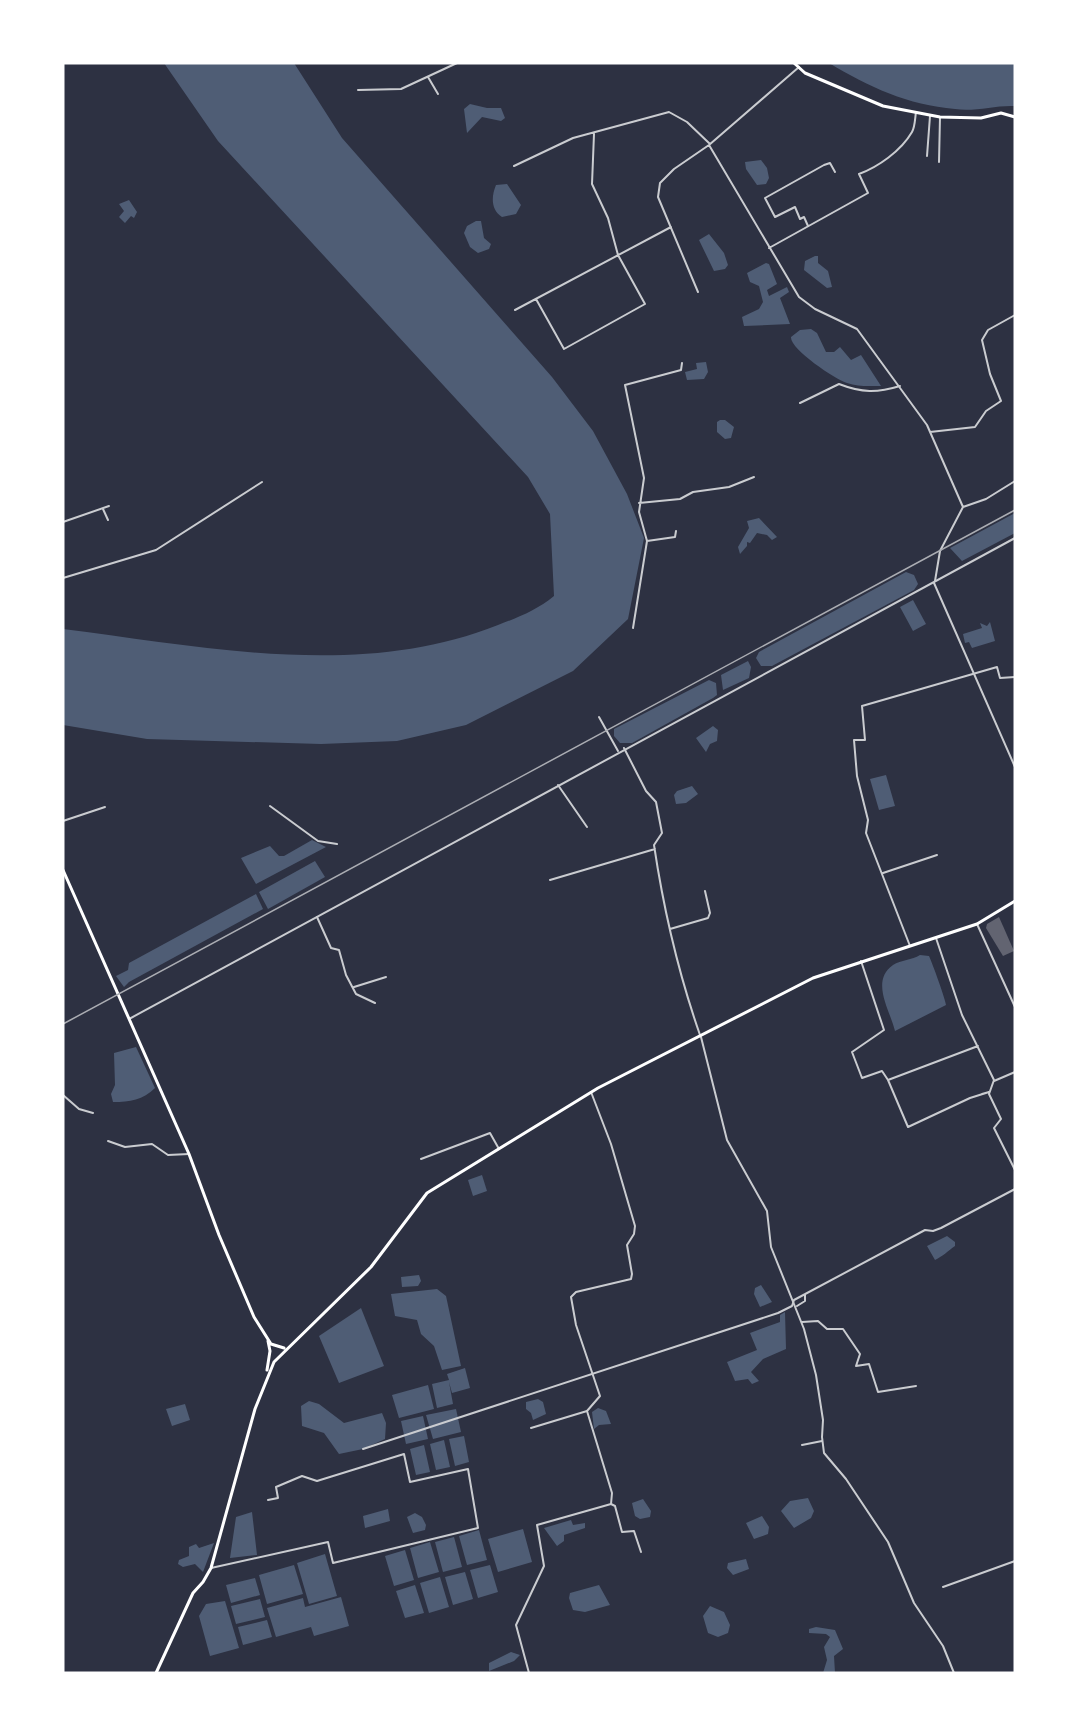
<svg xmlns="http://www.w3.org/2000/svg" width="1078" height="1736" viewBox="0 0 1078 1736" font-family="Roboto,sans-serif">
<rect width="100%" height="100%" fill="#2d3142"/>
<path fill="#4f5d75" d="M164 63H294L342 138 552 377 593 431 627 494 644 538 628 619 573 671 466 725 397 741 321 744 147 739 63 725V629C206 647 360 680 498 625 519 617 537 610 554 596L550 514 528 477 218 141Z
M829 63H1015V106C995 105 975 112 955 109 908 105 869 87 829 63Z
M470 104 487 108H501L505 118 501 121 482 117 467 133 464 109Z
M761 160 767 168 769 178 766 184 757 185 746 169 745 162Z
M507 184 521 205 516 214 502 217C491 210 491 197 496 185Z
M129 200 137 212 134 218 131 216 125 223 119 217 124 211 119 204Z
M476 221H481L484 238 491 244 489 249 478 253 470 247 464 233 467 226Z
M709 234 724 253 728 265 725 269 714 271 699 240Z
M815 256H818V263L828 271 832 287 827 288 804 270 805 261Z
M766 263 769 264 777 284 767 290 769 296 787 287 789 292 780 298 790 324 744 326 742 317 759 309 763 302 759 286 750 282 747 273Z
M811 329 817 333 826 352H834L840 347 851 360 861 355 881 386C869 386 858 387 847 383 835 379 790 349 791 337L800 330Z
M706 362 708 372 704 379 687 380 685 372 697 369 696 363Z
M720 420H725L734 427 731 438 725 439 717 432V422Z
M1015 513V533L962 561 950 548Z
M759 518 777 537 772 540 767 535 757 533 750 543 747 542V546L740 554 738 547 749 528 747 521Z
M906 572 914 575 918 584 914 590 772 666H761L756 658 759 652Z
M913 600 926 624 913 631 900 607Z
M990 622 995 641 972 648 969 642 965 643 963 634 982 628 980 623 987 626Z
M748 661 751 667 749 678 723 690 721 675Z
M709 680 716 683 717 695 713 698 632 743H620L614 736V729Z
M713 726 718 730 717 741 710 744 706 752 696 738Z
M886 775 895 806 879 810 870 779Z
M692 786 698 794 686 803 676 804 674 795 677 791Z
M312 840 326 847 256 884 241 858 270 846 279 856H284Z
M315 861 325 877 268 909 259 892Z
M256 894 263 909 129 982 124 987 116 976 128 970 129 963Z
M920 955 929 956C932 962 946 1001 946 1005L895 1031C890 1010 870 981 893 965 901 960 912 960 920 955Z
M136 1047 155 1088C143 1100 130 1102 113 1102L111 1094 115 1085 114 1053Z
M482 1175 487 1191 473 1196 468 1180Z
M947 1236 955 1242V1246C948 1251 943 1256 935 1260L927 1246Z
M419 1275 421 1281 418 1286 402 1287 401 1277Z
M761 1285 772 1302 760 1307 754 1294 755 1288Z
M437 1289 446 1296 461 1366 442 1370 434 1346 421 1334 417 1320 395 1316 391 1294Z
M361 1308 384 1366 339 1383 319 1336Z
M785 1312 786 1349 763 1359 751 1372 759 1381 752 1384 748 1379 735 1381 727 1362 757 1350 750 1333 780 1322V1315Z
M465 1368 470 1388 452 1393 449 1382 453 1404 437 1408 432 1384 449 1380 447 1374Z
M428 1385 434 1409 399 1418 392 1395Z
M538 1399 543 1402 546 1414 533 1420 531 1413 526 1409V1402Z
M309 1401 319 1404 344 1423 382 1413 386 1423 385 1439 363 1449 339 1454 324 1433 302 1426 301 1406Z
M185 1404 190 1420 172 1426 166 1409Z
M598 1408 606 1411 611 1424 599 1425 594 1429 592 1412Z
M456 1409 461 1432 433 1439 426 1415Z
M423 1416 428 1439 406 1444 401 1421Z
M464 1436 469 1462 455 1466 449 1439Z
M444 1440 450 1467 436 1470 430 1444Z
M424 1445 430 1472 416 1475 410 1449Z
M808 1498 814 1511 811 1518 794 1528 781 1511 790 1501Z
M643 1499 651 1511 650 1517 640 1519 635 1516 632 1503Z
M388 1509 390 1521 365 1528 363 1516Z
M252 1512 257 1555 230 1558 236 1517Z
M415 1513 422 1517 426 1525 425 1530 413 1533 407 1517Z
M762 1516 769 1527 768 1534 754 1539 746 1523Z
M571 1520 573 1525 585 1523V1528L564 1535V1541L557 1546 544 1528Z
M523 1529 532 1562 498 1572 488 1539Z
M479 1530 487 1560 467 1565 459 1536Z
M454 1537 462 1567 443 1572 435 1542Z
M430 1542 439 1572 418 1578 410 1548Z
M214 1543 203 1572 195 1564 183 1567 178 1564 179 1560 189 1556V1547L196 1544 199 1548Z
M405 1550 414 1580 394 1586 385 1556Z
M325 1554 337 1596 309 1604 297 1563Z
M746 1559 749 1569 733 1575 727 1568 728 1563Z
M294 1565 303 1594 267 1604 259 1575Z
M490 1565 498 1592 478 1598 470 1570Z
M465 1572 473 1599 453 1605 445 1577Z
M440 1577 449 1607 429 1613 420 1583Z
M255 1578 260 1595 231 1603 226 1585Z
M415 1585 424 1613 405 1618 396 1591Z
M599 1585 610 1605 585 1612 573 1610 569 1598 570 1593Z
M341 1597 349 1626 314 1636 311 1627 276 1637 267 1608 303 1598 305 1607Z
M260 1599 265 1617 236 1624 231 1606Z
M225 1601 239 1648 210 1656 199 1616 206 1604Z
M710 1606 724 1612 730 1625 728 1633 718 1637 708 1633 703 1616Z
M267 1620 272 1637 243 1645 238 1627Z
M816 1627 835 1630 843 1649 834 1656 835 1673H823L827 1660 824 1647 830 1637 826 1634 809 1633V1629Z
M511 1652 520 1655 514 1661 489 1671V1663Z"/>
<path fill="#626471" d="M999 917 1014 951 1003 956 986 928 987 924Z"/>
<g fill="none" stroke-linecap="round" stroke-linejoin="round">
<path stroke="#caccd0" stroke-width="2" d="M428 77 438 94
M358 90 401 89 457 63
M709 145 799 297 815 309 857 329 927 425 963 507 940 551 935 581
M927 156 930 116
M939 162 940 117
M514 166 573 138 669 112 687 122 710 144
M808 226 804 217 800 219 795 207 775 217 765 198 824 165 830 163 835 172
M769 248 868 193 859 174C878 167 901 151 912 132 915 127 915 118 916 112
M698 292 658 197 660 183 674 169 709 145 799 67
M536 299 564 349 645 304 618 255 608 218 592 184 594 134
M515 310 671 227
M800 403 839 384C862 393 877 393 900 386
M930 432 975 427 986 411 1001 401 990 374 982 340 988 330 1015 315
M639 503 680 499 693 492 729 487 754 477
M963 507 986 499 1015 481
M103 509 108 520
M63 522 109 506
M647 541 675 537 676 531
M63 578 156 550 262 482
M633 628 647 541 639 512 644 478 625 385 681 370 682 363
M599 717 618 751
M624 748 646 791 656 802 662 833 654 845C664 912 678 972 700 1035
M558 785 587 827
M270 806 318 841 337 844
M63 821 105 807
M883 873 937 855
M550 880 655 849
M317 917 331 948 339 950 346 975 356 994 375 1003
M977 924 1015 1007
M670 929 708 918 710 913 705 891
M936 938 962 1015 994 1080 989 1094 1001 1119 994 1128 1015 1170
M910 946 866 833 868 820 857 776 854 740H865L862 706 997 667 1000 678 1015 677
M861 961 884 1030 852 1052 862 1078 882 1071 888 1080 978 1046
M354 987 386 977
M888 1080 908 1127 970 1098 989 1092 982 1094
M994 1081 1015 1072
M63 1095 79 1109 93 1113
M108 1141 125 1147 152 1144 168 1155 189 1154
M421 1159 490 1133 499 1149
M797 1306 805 1301V1294
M802 1322 818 1321 827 1329H843L860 1354 856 1366 869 1364 878 1392 916 1386
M531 1428 587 1411
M802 1445 822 1441
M363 1449 778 1313 792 1306 794 1300 925 1230 933 1231 941 1228 1015 1189
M611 1504 615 1506 622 1532 634 1531 641 1552
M211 1568 328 1542 333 1563 478 1528 468 1469 410 1482 404 1454 317 1481 302 1476 276 1487 278 1498 268 1500
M943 1587 1015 1561"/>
<path stroke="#caccd0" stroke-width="2" d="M934 583 1015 767
M129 1019 1015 538
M701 1037 727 1140 767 1211 771 1247 804 1329 816 1375 823 1420 822 1437 824 1453 846 1479 888 1542 914 1603 943 1646 954 1673
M529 1673 516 1625 544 1566 537 1525 611 1504 612 1493 587 1411 600 1396 576 1325 571 1297 576 1292 631 1279 632 1274 627 1245 634 1234 635 1226 611 1144 591 1092"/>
<path stroke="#fff" stroke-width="3" d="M794 63 805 73 883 106 940 117 981 118 1001 113 1015 117"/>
<path stroke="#fff" stroke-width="3" d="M63 870 189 1154 219 1235 254 1317 271 1344 284 1348
M267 1370 270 1351 268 1341
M156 1673 193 1593 203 1582 211 1568 255 1409 274 1362 371 1267 427 1193 598 1088 813 978 977 924 1015 901"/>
<path stroke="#abadb3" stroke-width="1.5" d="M63 1024 1015 510"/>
</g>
<rect width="1078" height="1736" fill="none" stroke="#ffffff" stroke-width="129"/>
</svg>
